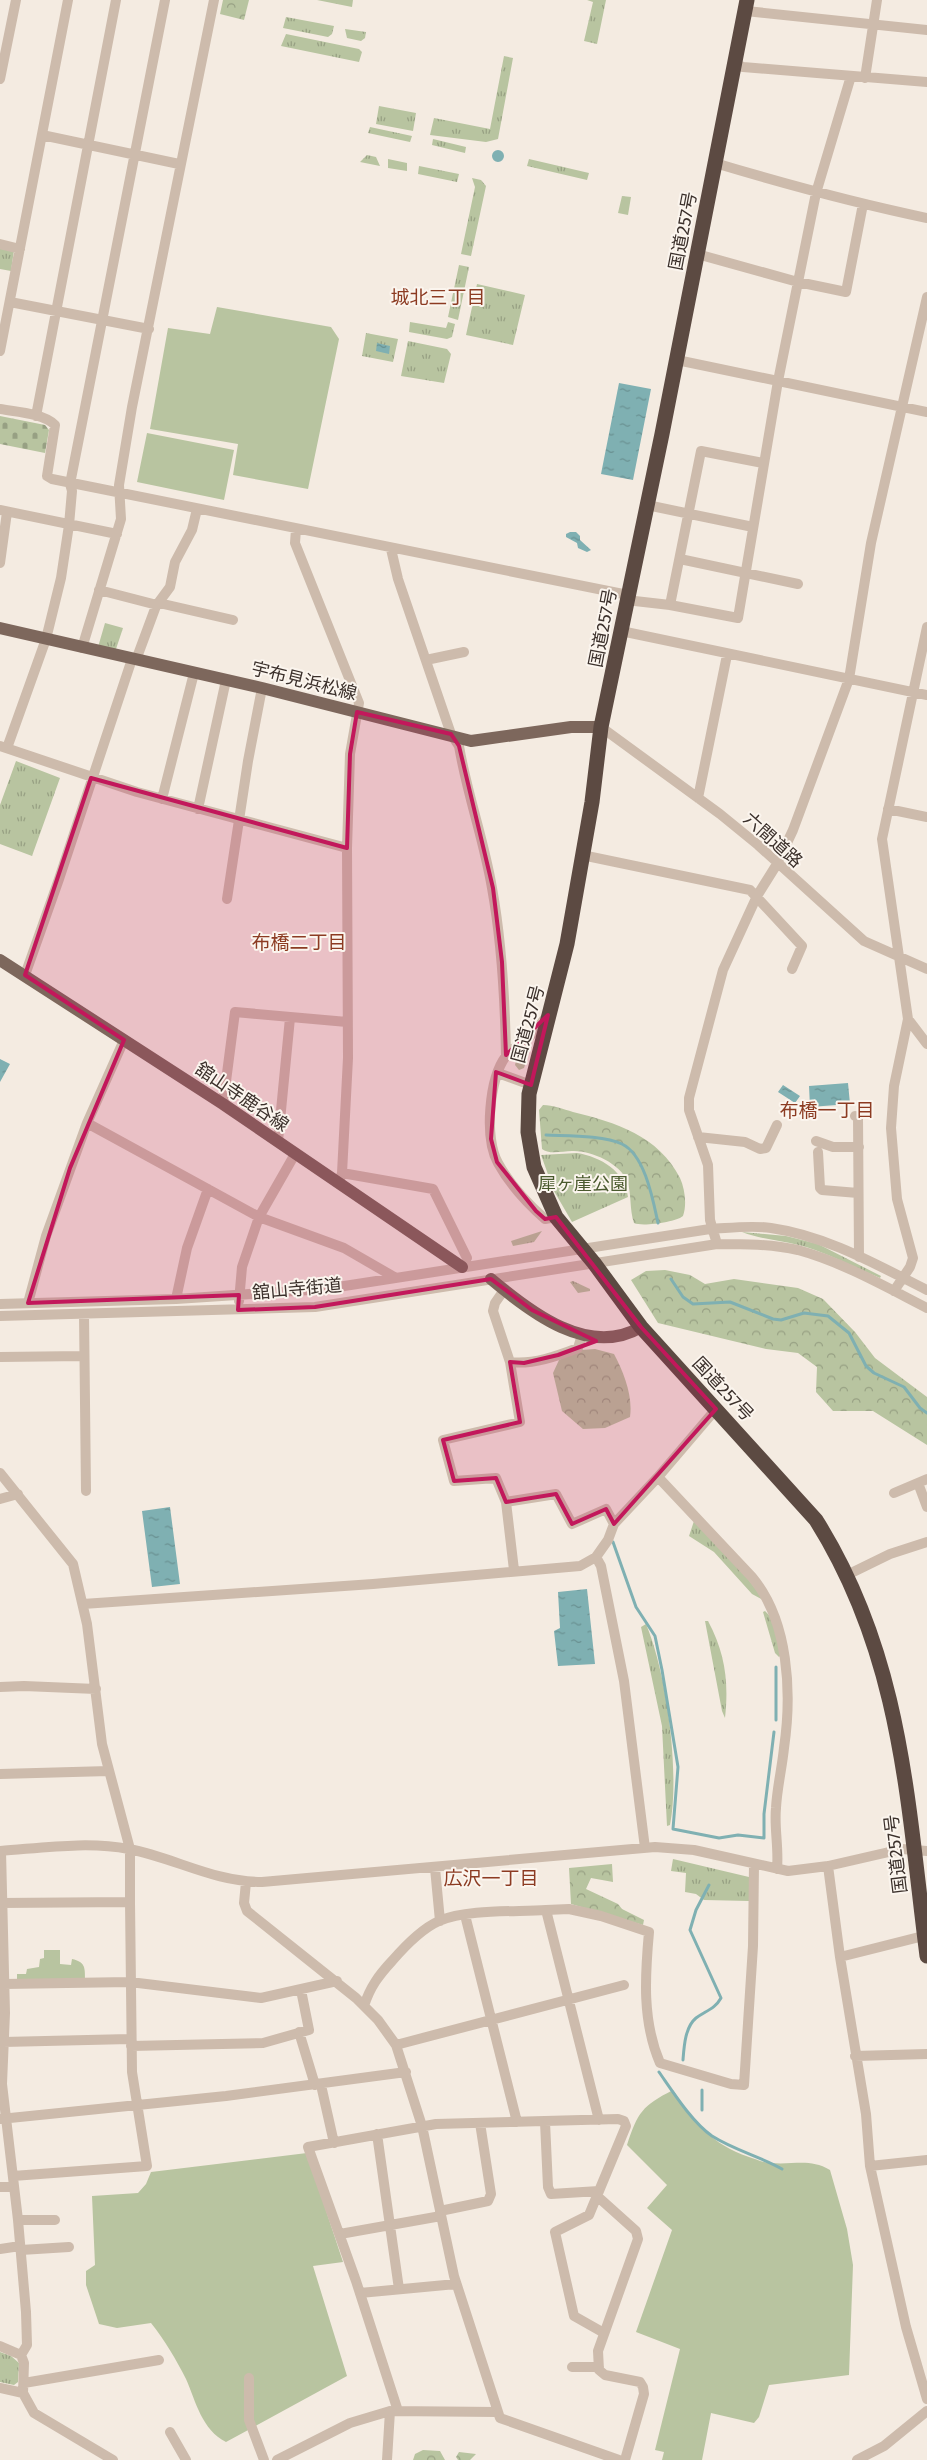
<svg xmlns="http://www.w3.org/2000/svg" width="927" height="2460" viewBox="0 0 927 2460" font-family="'Fira Sans','Noto Sans JP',sans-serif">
<defs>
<pattern id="grass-tufts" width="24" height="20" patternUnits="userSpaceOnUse" patternTransform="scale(1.25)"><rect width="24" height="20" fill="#b8c4a0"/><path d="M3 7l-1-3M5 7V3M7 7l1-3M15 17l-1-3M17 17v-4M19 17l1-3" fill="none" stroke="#97a083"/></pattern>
<pattern id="forest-crowns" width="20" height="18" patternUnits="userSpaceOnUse" patternTransform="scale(1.25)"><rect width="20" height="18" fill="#b8c4a0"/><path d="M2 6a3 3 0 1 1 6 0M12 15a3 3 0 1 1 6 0" fill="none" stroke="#97a083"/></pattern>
<pattern id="cemetery-stones" width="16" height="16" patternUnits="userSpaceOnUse" patternTransform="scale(1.25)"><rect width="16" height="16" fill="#b8c4a0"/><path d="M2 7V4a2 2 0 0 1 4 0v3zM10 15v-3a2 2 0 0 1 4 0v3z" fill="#97a083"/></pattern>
<pattern id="water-ripples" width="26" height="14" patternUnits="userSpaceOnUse" patternTransform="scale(1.25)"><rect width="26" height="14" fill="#7fb0b2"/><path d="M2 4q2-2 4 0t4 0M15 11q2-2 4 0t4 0" fill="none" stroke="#699091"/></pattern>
</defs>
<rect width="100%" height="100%" fill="#f4ebe1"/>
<path fill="url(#grass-tufts)" d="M317 0H353L352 7Z
M587 0H606L597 44 584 41 593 2Z
M286 17 334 26 332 34 328 37 283 28Z
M345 29 366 32 365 38 361 41 347 38Z
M286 34 359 49 362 52 359 62 281 46Z
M504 56 513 58 498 139 486 142 430 135 434 118 490 129Z
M379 106 416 113 413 131 376 124Z
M370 127 412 136 410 142 368 133Z
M433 139 466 147 465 153 432 145Z
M367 155 376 157 380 166 360 162Z
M388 159 407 163V171L388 168Z
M529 159 589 173 587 180 527 166Z
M419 166 459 174 457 182 418 174Z
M472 178 481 180 486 186 471 256 461 254 475 187Z
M622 196 631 197 628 215 618 213Z
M0 248 14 250 11 271 0 269Z
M459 265 469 267 458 320 448 317Z
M477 284 525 295 513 345 466 335Z
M410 322 446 328 448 322 455 324 452 337 447 339 409 332Z
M366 333 398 339 393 362 362 356Z
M408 341 447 349 451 354 444 383 401 376Z
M105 623 123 628 115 652 98 647Z
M16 761 60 778 32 856 0 844V805Z
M577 1153C601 1157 625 1171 628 1197L572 1222 554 1191 541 1155Z
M542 1231 534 1242 513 1246 511 1241Z
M742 1232 786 1236 818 1244 881 1276 880 1278C858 1269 837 1258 815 1250 791 1241 765 1241 742 1232Z
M573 1281 590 1289V1291L578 1293 570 1282Z
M694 1521 734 1561 765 1601 752 1594 714 1552 689 1536Z
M765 1611 772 1618 781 1655 779 1657 775 1653 763 1612Z
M705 1621H708C725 1653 729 1681 725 1718L722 1711Z
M646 1624C667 1674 680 1773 670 1825L667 1826 662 1726 641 1627Z
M673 1859 749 1877V1901L704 1900 696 1894 685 1892 686 1873 671 1871Z
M0 2352 11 2356 19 2363 18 2382 14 2385 0 2382Z"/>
<path fill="url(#forest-crowns)" d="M223 0H249L244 20 220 14Z
M525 1046H528L530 1049 524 1068 519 1070 515 1065 517 1057Z
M543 1105C553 1105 563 1109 573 1112 615 1122 659 1136 680 1178 685 1189 687 1205 683 1216 676 1222 642 1227 634 1223 629 1209 632 1194 627 1181 620 1163 590 1150 572 1151 563 1151 549 1155 542 1149L539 1110Z
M665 1270 690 1275 705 1284 734 1279 798 1288 823 1299 855 1332 875 1358 927 1397V1445L873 1411H833L816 1392 817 1367 798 1353 766 1349 658 1323 631 1280 646 1271Z
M595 1349 614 1354C624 1373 633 1396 630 1417L605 1428 583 1429 562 1411 553 1373 559 1360 581 1350Z
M612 1864 613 1882 591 1878 586 1889 618 1904 622 1909 644 1920 643 1925 571 1904 569 1868Z
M423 2450 440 2451 445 2460H413L415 2454Z
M459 2452 476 2454 470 2460H458L456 2457Z"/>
<path fill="url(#cemetery-stones)" d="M0 416 45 425 49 430 45 453 0 444Z"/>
<path fill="#b8c4a0" d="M217 307 331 327 339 339 308 489 233 475 238 444 150 429 168 328 210 334Z
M147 433 234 450 224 500 137 482Z
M44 1950H60V1964L71 1965 72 1959C85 1962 85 1967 85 1979L17 1980V1974H26L27 1969 39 1967 40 1959 44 1958Z
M673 2090C694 2122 711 2144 749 2157 756 2159 763 2163 771 2163 794 2165 810 2158 830 2170L847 2229 853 2265 849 2375 769 2385 759 2417 754 2423 711 2413 702 2460H662L664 2452 655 2450 680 2349 636 2332 672 2230 647 2208 667 2185 627 2145C638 2112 642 2106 673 2090Z
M307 2153 343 2262 313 2266 347 2376 226 2442C202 2430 196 2402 186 2379 177 2361 164 2339 151 2323L117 2328 99 2324 86 2285V2271L95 2265 92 2196 138 2193 146 2184 151 2172Z"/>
<path fill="url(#water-ripples)" d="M492 156a6 6 0 1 1 12 0a6 6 0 1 1-12 0Z
M377 343 390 346 389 354 376 351Z
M619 383 651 389 633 480 601 474Z
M570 532H576L580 536V540L591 550 587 552 578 548 577 543 566 537V534Z
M0 1059 10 1064 0 1082Z
M848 1083 850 1104 810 1107 809 1086Z
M783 1085 800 1096 795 1103 778 1092Z
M170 1507 180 1584 152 1587 142 1511Z
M587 1589 595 1664 558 1666 554 1631 560 1628 558 1592Z"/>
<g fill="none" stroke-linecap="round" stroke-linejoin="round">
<path stroke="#7fb0b2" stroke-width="3" d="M546 1135C566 1136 604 1135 622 1144 645 1155 653 1200 658 1223
M671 1279 683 1297 693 1304 730 1302 773 1319 781 1320 804 1313 828 1316 849 1333 866 1366 874 1373 904 1387 920 1408 927 1413
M613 1542 636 1607 655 1636 662 1670 678 1767 673 1829 719 1838 738 1835 764 1838V1814L774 1732
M776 1720V1667
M683 2060C684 2047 685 2027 696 2018 705 2011 715 2009 721 1998L690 1930 696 1910 709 1885
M659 2072C673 2092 692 2122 712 2136 734 2150 759 2156 782 2169
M702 2090V2110"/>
<path stroke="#cdbbac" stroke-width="10" d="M746 11 927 30
M735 64 743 67 927 82
M865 78 877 0
M0 79 16 0
M42 135 179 164
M715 163C785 184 855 203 927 218
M0 244 20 249
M697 254 798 282 846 292 863 204
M10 302 149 329
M0 351 68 0
M677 360 927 412
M0 409C16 412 43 413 55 425L47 476 52 479 628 595
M36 416 116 0
M647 505 753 527
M0 510 117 534
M296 529 295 543 359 703 350 754 347 848 348 1058 342 1173 339 1182
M391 549 398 579 451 734 459 746C467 794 484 840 492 888 502 943 505 999 506 1055
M680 559 798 584
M0 563 7 512
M99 590 157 605
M626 600 670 605 738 618 778 381 816 193 851 76
M159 603 233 620
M670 605 701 451 763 463
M621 631 927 695
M82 648 121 519 119 485 132 407 214 0
M136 660 156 606 170 587 175 562 192 530 197 509
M426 660 464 652
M601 727 720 814 758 845 864 941 927 969
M0 746 137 792 347 848
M7 748 46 639 61 578 69 525 72 491 70 484 165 0
M698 798 727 655
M162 799 194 673
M198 809 226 680
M888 809 927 817
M582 855 750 890 802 946 792 969
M227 899 248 761 262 688
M25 975 59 879 132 659
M547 1016C541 1023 535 1032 527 1039 521 1044 511 1049 506 1056 489 1078 484 1138 498 1163 509 1183 528 1204 545 1219L556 1217
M908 1019 927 1044
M124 1040 87 1123 259 1217 344 1248 396 1278
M498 1073 531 1085
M223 1104 235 1012 347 1022
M855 1116 858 1117 859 1257
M698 1137 745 1142 760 1149 766 1148 777 1125
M278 1141 290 1018
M816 1141 833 1147H859
M818 1152 820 1188 822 1190 858 1193
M342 1173 433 1189 467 1258
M717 1244 710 1220 708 1165 689 1110V1098L723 970 757 896 777 864 793 830 849 679 871 543 927 297
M504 1290 495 1303 493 1311 510 1362 520 1422 443 1440 454 1481 496 1478 506 1502 556 1494 572 1524 606 1509 614 1524
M894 1291 910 1267 913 1258 897 1199 891 1128 894 1086 908 1019 882 839 927 627
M176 1299 187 1248 208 1189
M239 1301 242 1267 259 1217 295 1154
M28 1303 46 1236 87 1123
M0 1304 176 1299 325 1289 710 1229C730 1228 751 1225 771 1228 827 1236 877 1265 927 1290
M84 1314 86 1491
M0 1316 315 1307 717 1244C744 1244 771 1244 798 1250 842 1262 886 1287 927 1308
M0 1357 84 1356
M510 1362C533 1365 557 1356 578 1348L582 1335
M716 1409 658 1477 752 1577C789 1621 792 1693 784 1748 782 1768 777 1788 776 1808 774 1828 779 1848 777 1869
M0 1473 73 1564 87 1624 102 1744 130 1849V1902L0 1903
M918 1483 927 1507
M894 1493 927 1479
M0 1499 18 1494
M506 1502 514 1570
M847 1575 890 1554 927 1542
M83 1604 373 1584 580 1566 596 1557
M0 1687 24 1686 96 1689
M0 1774 109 1771
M645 1848 624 1681 601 1566 596 1557 608 1540 614 1524 658 1477
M0 1851C42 1848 87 1841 129 1849 175 1858 214 1882 262 1882L655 1847 694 1850 788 1871 828 1866 902 1849 927 1851
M1 1851 5 2013 2 2084 18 2220 26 2312 27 2345 21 2355
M828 1866 840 1957 866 2114 870 2166 906 2327 927 2399
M435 1868 440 1921
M246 1882 244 1903 247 1911 356 1998 378 2020 396 2045 422 2126 454 2276 500 2418 619 2460
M546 1910 569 1909 601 1916 649 1932C645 1976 642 2021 660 2063L731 2084 744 2085 753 1946 754 1864
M465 1915 517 2122
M840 1957 927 1935
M4 1984 130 1982 261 1998 337 1981
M364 2006C370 1987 379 1975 392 1961 405 1946 421 1929 439 1921 467 1909 515 1912 546 1910L599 2120
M299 2032 315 2085
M3 2042 130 2039
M396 2045 624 1985
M131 2046 263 2043 309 2030 301 1990
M855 2056 927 2054
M321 2085 334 2143
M0 2119 226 2096 406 2072
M545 2122 548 2187 551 2194 599 2191
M377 2134 399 2289
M870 2166 927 2160
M13 2176 147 2166 132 2072 130 1902
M0 2187H14
M597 2196 636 2231 638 2239 598 2351 599 2370 605 2375 640 2382 643 2387 644 2394 625 2460
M440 2211 488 2201 491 2194 480 2123
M18 2220H55
M340 2234 441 2216
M0 2249 20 2246
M21 2250 69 2247
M360 2293 456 2284
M0 2346 21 2355 24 2363 23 2393 34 2413 113 2460
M572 2367H599
M249 2378V2420L264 2460
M24 2383 159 2360
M0 2388 23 2393
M398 2411 356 2281 308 2147 436 2124 618 2119 624 2121 626 2126 589 2215 555 2232 574 2316 604 2333
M170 2432 186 2460
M277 2460 350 2423 390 2411 497 2412
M387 2460 390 2411
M857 2460 884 2446 927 2411"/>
<path stroke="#7d675c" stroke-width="12" d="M0 628 262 688 471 741 571 727H601
M0 960 223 1104 462 1267
M491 1279C530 1312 589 1358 641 1327"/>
<path stroke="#5c4a42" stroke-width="15" d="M747 0 662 434 601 727 592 802 567 944 529 1094 528 1132 534 1167 556 1217 594 1263 641 1327 816 1520C902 1657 907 1800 927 1956"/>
</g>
<path fill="#c2185b" fill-opacity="0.2" stroke="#c2185b" stroke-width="4" stroke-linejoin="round" d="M357 712 451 734 459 746 493 888 502 962 506 1055 548 1015 531 1085 496 1072 491 1139 497 1162 536 1211 545 1219 556 1217 641 1327 716 1409 614 1524 606 1509 572 1524 556 1494 506 1502 496 1478 454 1481 443 1440 520 1422 510 1362 524 1363 558 1355 596 1341 532 1310 491 1279 315 1307 238 1310 239 1295 28 1303 70 1168 124 1040 25 975 91 778 347 848 350 754Z"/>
<g text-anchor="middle" stroke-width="4" stroke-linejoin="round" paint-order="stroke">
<g font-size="18" fill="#3b302b" stroke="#fbf5ee">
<text transform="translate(683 231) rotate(-79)" y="6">国道257号</text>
<text transform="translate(603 628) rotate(-79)" y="6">国道257号</text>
<text transform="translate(304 681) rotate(14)" y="6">宇布見浜松線</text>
<text transform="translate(773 840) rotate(42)" y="6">六間道路</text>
<text transform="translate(528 1024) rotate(-75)" y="6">国道257号</text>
<text transform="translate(242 1097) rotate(34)" y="6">舘山寺鹿谷線</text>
<text transform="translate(297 1289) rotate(-5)" y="6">舘山寺街道</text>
<text transform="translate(723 1389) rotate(47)" y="6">国道257号</text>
<text transform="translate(896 1854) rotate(-97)" y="6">国道257号</text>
</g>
<g font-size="18" fill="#4a5a2e" stroke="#fbf5ee">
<text x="583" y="1190">犀ヶ崖公園</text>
</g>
<g font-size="19" fill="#8c3b22" stroke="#fbf5ee">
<text x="438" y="304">城北三丁目</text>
<text x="299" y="949">布橋二丁目</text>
<text x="827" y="1117">布橋一丁目</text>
<text x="491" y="1885">広沢一丁目</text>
</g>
</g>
</svg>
